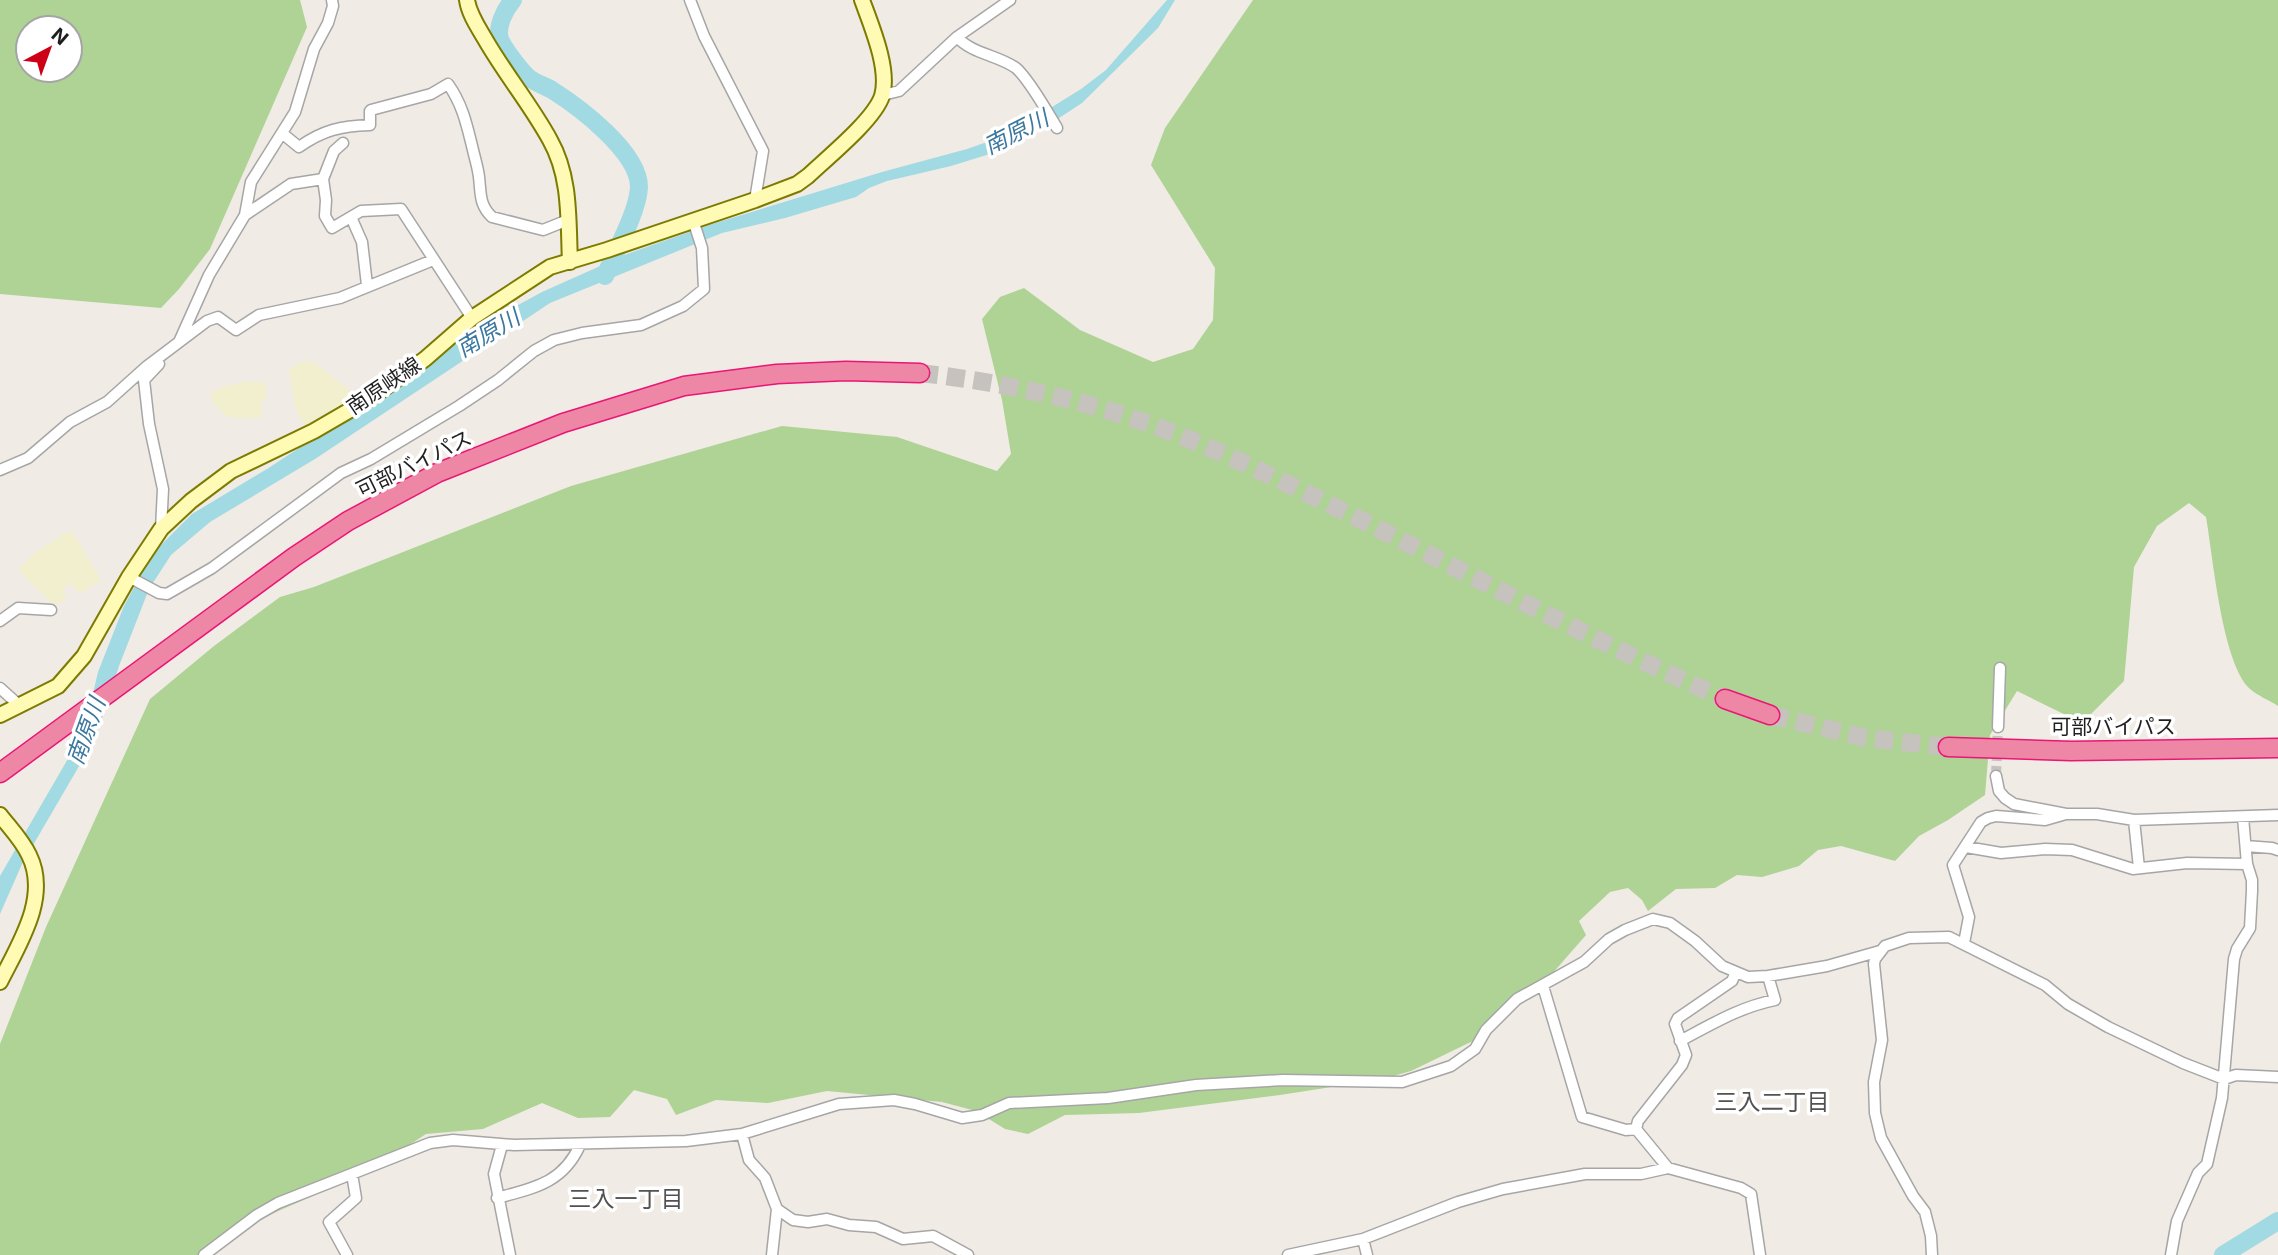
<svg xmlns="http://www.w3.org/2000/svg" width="2278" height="1255" viewBox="0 0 2278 1255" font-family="Inter,'Noto Sans JP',sans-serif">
<rect width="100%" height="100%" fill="#f0ebe4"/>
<path fill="#f1efce" d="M303 361 315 363 356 395 327 416 311 425 305 426 295 407 289 369Z
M248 381 265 383 267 398 262 401 261 418H235L225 415 214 404 210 394 222 387Z
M73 532 101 580 81 593 78 592 70 583 62 591 67 598 54 605 18 570 36 552 66 533Z"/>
<path fill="#aed395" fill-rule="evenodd" d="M0 0H300L307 27 210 249 179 289 161 308 0 294ZM70 28V70H28V28Z
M1253 0H2278V706C2269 700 2258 696 2250 689 2222 663 2213 557 2206 517L2189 503 2157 526 2134 567 2124 681 2082 723 2017 691 1990 735 1985 795 1948 820 1919 836 1895 861 1841 846 1818 850 1799 866 1762 877 1737 875 1715 888 1676 889 1648 911 1642 900 1628 888 1610 892 1579 921 1586 935 1537 991 1481 1037 1411 1071 1383 1079 1280 1095 1139 1113 1065 1115 1028 1134 1005 1129 976 1111 942 1102 827 1091 768 1103 716 1100 676 1115 667 1099 634 1090 610 1117 578 1118 542 1103 483 1129 426 1134 368 1172 255 1221 198 1255H0V1044L46 927 150 699 214 646 280 597 314 587 571 486 782 426 897 437 997 471 1011 454 1002 400 982 319 1000 297 1024 288 1080 330 1153 362 1193 349 1213 320 1215 268 1151 165 1165 128Z"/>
<path fill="#a1dae2" d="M1167 0H1175L1158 28 1082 103 1059 118 993 153 951 166 887 181 869 188 856 197 785 218 722 233 550 303 315 459 210 522 171 555 149 589 119 666 96 737 22 864 0 914V876L69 757 88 715 98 672 124 606 152 554 192 514 267 469 382 394 468 332 542 292 627 254 709 225 882 172 967 149 1007 135 1081 89 1106 70Z"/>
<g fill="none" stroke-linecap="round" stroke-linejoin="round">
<path stroke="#a1dae2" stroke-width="18" d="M513 0C505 9 496 27 500 39 504 49 521 71 529 78 536 83 545 86 552 90 579 107 639 152 639 187 638 212 615 252 605 276
M2223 1255 2278 1221"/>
<path stroke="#c6c2bd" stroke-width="10" stroke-dasharray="10 5" stroke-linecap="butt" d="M1996 776 1998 727"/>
<path stroke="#c6c2bd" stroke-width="18" stroke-dasharray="18 9" stroke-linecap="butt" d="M920 373C992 381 1062 395 1132 418 1215 446 1294 487 1373 526 1490 585 1605 646 1725 699
M1770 715 1866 738 1948 747"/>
<defs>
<path id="street" d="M690 0 704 36 763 151 755 200
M957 37C972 54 998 55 1016 68 1029 79 1048 113 1057 128
M883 95 899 91 957 37 1010 0
M371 110 431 94 448 84C463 105 467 126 473 150 475 159 478 168 479 177 481 193 479 205 492 217L543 230 568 220
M283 134 299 147C323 130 341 126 370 125V111
M343 143 334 151 323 179 326 200 325 216 332 228 361 211 401 209 472 318
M245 215 291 184 323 179
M351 217 362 242 367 285
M179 342 209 275 245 215 251 182 295 112 314 49 328 23 333 6 332 0
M159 364 144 380 149 424 163 489 161 529
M0 470 28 458 70 422 107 402 146 367 207 321 218 317 236 330 259 315 340 298 433 260
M129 577 159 593 167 594 212 568 341 473 371 459 459 406 498 380 534 351 554 340 582 333 641 325 683 306 704 289 702 248 693 220
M0 621 18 608 51 610
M0 688 20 706
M1998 727 2000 668
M1996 776 1999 791 2005 798 2014 804 2066 814H2097L2134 820 2278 815
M2134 820 2139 868
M2246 846 2272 848 2278 850
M1966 847 2001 853 2045 849 2072 850 2133 869 2187 863 2247 864
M1964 943 1969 917 1953 865 1981 822 1988 818 1996 816 2045 820 2066 814
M1543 986 1582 1117 1626 1130 1636 1129
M1680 1041C1712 1024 1740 1007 1775 1000L1768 976
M1636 1129 1638 1121 1682 1065 1686 1055 1675 1024 1678 1018 1732 981 1736 972
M1636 1129 1668 1168
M742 1134 749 1160 765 1178 777 1209 772 1255
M502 1145 494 1174 510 1255
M497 1198C534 1188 563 1183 580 1145
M777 1209 793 1220 808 1222 827 1219 849 1225 876 1227 903 1239 933 1236 968 1255
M1363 1239 1367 1255
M204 1255 257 1215 278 1203 430 1143 453 1140 514 1145 686 1141 742 1134 839 1104 894 1100 915 1104 962 1118 982 1115 1009 1103 1108 1098 1196 1085 1283 1080 1402 1082 1451 1066 1475 1049 1486 1030 1517 999 1584 962 1609 939 1625 930 1653 919 1670 923 1695 941 1722 966 1748 977 1768 976 1827 966 1880 951
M347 1255 329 1222 356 1198 352 1174
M1288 1255 1363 1239 1458 1202 1503 1189 1585 1174H1641L1668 1168 1741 1188 1751 1194 1760 1255
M1932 1255 1931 1236 1925 1212 1913 1196 1881 1138 1875 1113 1874 1082 1882 1040 1874 964 1875 959 1885 946 1909 938 1949 937 2045 985 2068 1004 2108 1027 2183 1063 2224 1079 2236 1075 2278 1077
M2171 1255 2177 1221 2198 1173 2207 1164 2222 1098 2234 959 2237 949 2250 928 2252 891V880L2247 864 2243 817"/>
<path id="secondary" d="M467 0C469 14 478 27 485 39 505 74 531 105 550 140 571 177 568 220 570 262
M0 715 58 686 84 656 129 577 161 529 191 501 231 471 314 431 369 399 425 359 472 318 550 267 607 250 755 200 797 184 808 176C828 157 874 120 882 96 890 69 871 25 862 0
M0 815C10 828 22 840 29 855 50 897 19 944 0 982"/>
<path id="highway" d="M1725 699 1770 715
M1948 747 2071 751 2278 748
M0 773 294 557 348 521 437 473 563 423 684 386 777 374 846 371 920 373"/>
</defs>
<use href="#street" stroke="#a6a6a6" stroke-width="13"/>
<use href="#secondary" stroke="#7c7b00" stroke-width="18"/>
<use href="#highway" stroke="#e91676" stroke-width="21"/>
<use href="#street" stroke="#fff" stroke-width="10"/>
<use href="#secondary" stroke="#fffab4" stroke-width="14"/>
<use href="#highway" stroke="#ee86a5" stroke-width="18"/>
</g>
<g text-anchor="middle" stroke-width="7" stroke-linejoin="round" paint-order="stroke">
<g font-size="21" fill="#1f1f1f" stroke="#fff">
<text transform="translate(384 386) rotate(-34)" y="7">南原峡線</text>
<text transform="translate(414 464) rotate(-26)" y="7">可部バイパス</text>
<text x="2113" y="734">可部バイパス</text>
</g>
<g font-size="23" font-style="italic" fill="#3c789e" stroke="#fff">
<text transform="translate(1016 132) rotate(-27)" y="8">南原川</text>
<text transform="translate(488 333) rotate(-31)" y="8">南原川</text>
<text transform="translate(86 731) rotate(-70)" y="8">南原川</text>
</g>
<g font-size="23" fill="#525252" stroke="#fff">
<text x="1772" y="1110">三入二丁目</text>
<text x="626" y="1207">三入一丁目</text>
</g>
</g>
<g transform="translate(49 49) rotate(41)"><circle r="33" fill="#ffffff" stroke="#a5a5a5" stroke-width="2"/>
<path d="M0-5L12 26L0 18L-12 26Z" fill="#ce0017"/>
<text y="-10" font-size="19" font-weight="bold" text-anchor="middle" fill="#1f1f1f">N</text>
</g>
</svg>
